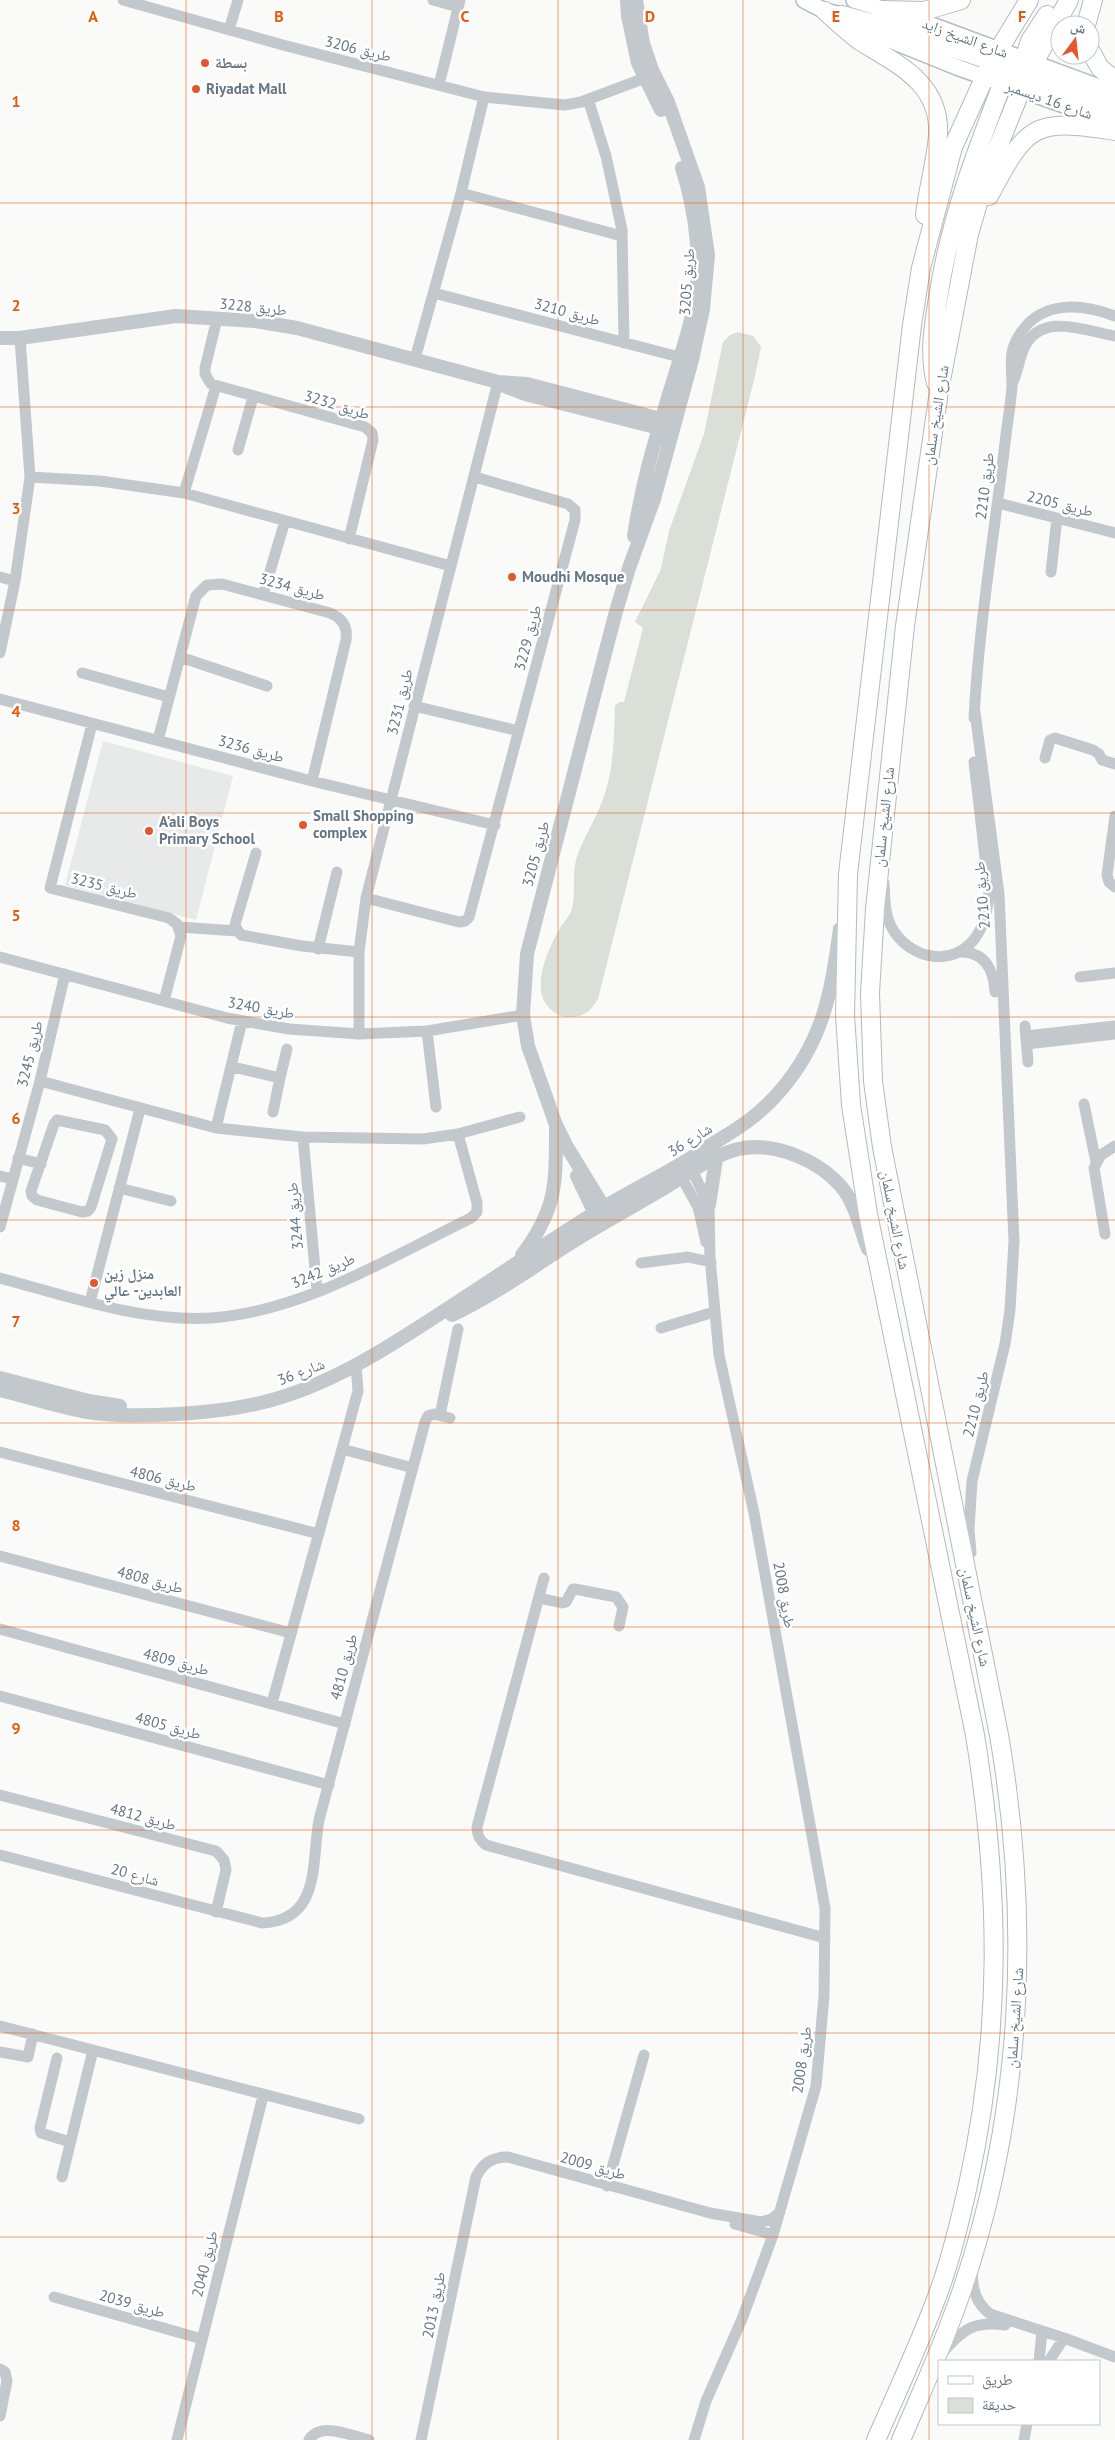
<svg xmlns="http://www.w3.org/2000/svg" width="1115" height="2440" viewBox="0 0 1115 2440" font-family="'PT Sans','Noto Naskh Arabic',sans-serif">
<rect width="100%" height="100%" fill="#fafaf8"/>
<path fill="#e8e9e9" d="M103 741 233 776 196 920 65 885Z"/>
<path fill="#dadfd7" d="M738 332 753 336 761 347 755 376 598 999C591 1010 586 1016 572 1017 557 1019 542 1005 541 990 539 969 550 946 560 928 564 922 570 916 572 909 576 893 572 876 576 860 582 840 594 823 601 804 614 774 614 738 615 706L620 702H624L643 628 635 622 661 569 669 531 704 434 723 342 730 335Z"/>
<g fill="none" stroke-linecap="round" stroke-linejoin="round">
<defs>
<path id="secondary" d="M804 0 825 11 842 15 880 36 959 68 1115 123
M854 0 929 24 1115 93"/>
<path id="primary" d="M880 10 924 11 961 0
M825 11C836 21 848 32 860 41 897 64 941 83 938 135 936 162 928 188 925 215
M842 15 917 36 1001 64
M1086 25 1093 0
M1090 50 1100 68 1115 80
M1020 72 1030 41 1047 15
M1016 74 1027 75 1115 107
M989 196C1027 124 1034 118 1115 131
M936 383C929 356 933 330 937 304 949 221 976 152 1006 74V62L998 50
M876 2440C897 2392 920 2343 938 2294 951 2259 960 2221 968 2185 1002 2031 1000 1890 975 1735L868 1214 851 1105 845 1015 848 874 912 325 921 268 953 147 992 61 1029 0
M901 2440C922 2391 944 2343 961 2293 1023 2113 1031 1922 999 1735L882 1147 873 1081 870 993 875 909 905 626 939 391 969 234 985 179 1027 75 1069 0"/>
</defs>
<use href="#secondary" stroke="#b3babf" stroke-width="18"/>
<use href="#primary" stroke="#b5babe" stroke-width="20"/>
<path stroke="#c3c8cc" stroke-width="11" d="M123 0 283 45 484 97 565 105 581 102 653 75
M433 0 458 7
M229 30 238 0
M439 85 460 0
M588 99 606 156 622 230 624 343
M461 193 622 236
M434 293 687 359
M217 319 205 368V374L211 384 365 427 372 433 373 440 349 539
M415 359 461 193 484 97
M1012 384C1018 372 1019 359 1024 348 1041 311 1086 331 1115 336
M238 450 253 397
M30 477 100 481 184 493 451 566
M184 493 216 386
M998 503 1115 533
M1051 572 1057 518
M0 577 15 581
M263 595 285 521
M0 653 15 581 30 477 20 338
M180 657 267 686
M82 673 169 697
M0 699 312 781 495 825
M414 706 519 731
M974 718C979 623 995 529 1006 435 1008 419 1011 402 1012 386 1012 364 1007 351 1022 331 1044 300 1083 304 1115 316
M92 724 50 888 169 918 177 924 181 936 164 1001
M158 740 196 596 207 585 222 584 330 613C342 618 348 627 346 640L312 781
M1045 758 1050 740 1055 738 1093 750 1099 754 1102 760 1115 764
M1115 816 1107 875 1109 882 1115 887
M256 853 236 921 235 926 241 935 302 946 359 952
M884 883C885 898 884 914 892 928 907 955 945 968 970 944 984 930 988 911 989 892L974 762
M366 898 459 922 465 921 469 917 575 520V510L568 504 475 477
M179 927 237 931
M318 949 337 872
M959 952C985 951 994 970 995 992
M0 957 227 1018 289 1029 359 1034 427 1031 523 1015
M1080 977 1115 973
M1025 1026 1028 1062
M427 1031 436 1107
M359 1034V952L366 898 498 382
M1026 1036 1115 1026
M1027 1044 1115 1034
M233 1067 280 1078 273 1112
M280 1078 287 1049
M40 1081 216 1128 303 1137 423 1139 458 1134 520 1117
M1084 1104 1096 1162
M57 1120 105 1130 112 1139 91 1207 88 1211 82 1212 37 1200 32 1196 31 1191 54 1124Z
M216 1128 242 1021
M303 1137 317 1291
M18 1158 41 1164
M689 1164 709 1205 710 1258 719 1355 754 1513 825 1908 824 1996 816 2086 773 2235 742 2319 706 2401 694 2440
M678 1171 698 1207 706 1242
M0 1176 13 1179
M119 1188 171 1201
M0 1227 40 1081 65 974
M1105 1234 1094 1168 1101 1155 1115 1146
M641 1263 688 1257 711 1262
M0 1278C68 1296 140 1322 211 1318 302 1312 391 1257 471 1218L477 1212V1203L458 1134
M90 1302 140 1109
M661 1328 714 1312
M440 1415 458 1329
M342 1449 413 1468
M0 1452 319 1534
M971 1553 969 1529 972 1481 1005 1344 1010 1310 1014 1241 999 894 975 712
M0 1556 291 1633
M544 1578 477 1827C477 1835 479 1840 486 1845L825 1938
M539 1598 562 1603 566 1602 573 1589H575L616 1597 623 1607 619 1626
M0 1629 345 1724
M0 1696 329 1785
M272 1703 358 1391 356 1364
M0 1795 216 1851 224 1860 226 1870 216 1912
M0 1855 262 1923C322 1920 311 1862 319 1820L425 1422 428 1416 434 1414 450 1418
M0 2026 359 2119
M0 2052 28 2057 33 2034
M57 2058 40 2128 41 2133 70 2142
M62 2177 93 2050
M607 2186 644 2055
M735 2224 773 2235
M973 2269C971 2287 976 2303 990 2314L1064 2338 1115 2357
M54 2297 202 2339
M944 2351C963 2329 974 2321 1005 2325
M1039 2361 1042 2332
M1049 2361 1064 2338
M0 2369 5 2372 7 2381 0 2416
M177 2440 263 2096
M309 2440C320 2421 352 2436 369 2440
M421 2440 476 2177C483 2163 492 2157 508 2157L710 2213 761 2222 772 2219 780 2212
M1024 2440 1027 2424"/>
<path stroke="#c3c8cc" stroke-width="14" d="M627 0 628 16 638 63 661 110
M0 338H20L176 316 255 321 297 328 498 382 527 384 661 419 666 427V440
M502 385 525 394 659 428 667 426
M634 536C640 496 650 456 662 418 672 382 685 347 693 311 703 265 696 212 682 168
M577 1176 598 1220
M709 1205 716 1159
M611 1219 567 1147 556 1125 528 1046 523 1015 527 954 615 615 629 568 654 499 692 360 703 309 708 255 698 187 668 102 652 70 643 43 636 0
M522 1255C557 1209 556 1183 556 1128
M452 1315C492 1296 529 1270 566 1246 597 1226 629 1209 661 1190 685 1176 711 1156 738 1149 775 1141 821 1161 844 1190 857 1208 860 1229 868 1249
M0 1378 89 1401 120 1406
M0 1390C29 1397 57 1407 87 1412 133 1419 214 1414 260 1403 332 1386 395 1343 456 1303 502 1273 547 1243 593 1214 626 1193 661 1177 694 1156 728 1133 753 1123 781 1090 824 1039 831 993 840 929"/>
<use href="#secondary" stroke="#fff" stroke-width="15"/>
<use href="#primary" stroke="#fff" stroke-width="18"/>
</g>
<path fill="none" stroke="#e8590c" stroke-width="1" stroke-opacity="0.55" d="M186 0V2440M372 0V2440M558 0V2440M743 0V2440M929 0V2440M0 203H1115M0 407H1115M0 610H1115M0 813H1115M0 1017H1115M0 1220H1115M0 1423H1115M0 1627H1115M0 1830H1115M0 2033H1115M0 2237H1115"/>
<g fill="#e4572e" stroke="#fff" stroke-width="2">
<circle cx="205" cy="63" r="5"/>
<circle cx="196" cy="89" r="5"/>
<circle cx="512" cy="577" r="5"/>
<circle cx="303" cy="825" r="5"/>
<circle cx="149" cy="831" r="5"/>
<circle cx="94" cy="1283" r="5"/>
</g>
<g text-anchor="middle" stroke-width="5" stroke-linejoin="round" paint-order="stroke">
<g font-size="15" fill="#657683" stroke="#fff">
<text transform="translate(965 38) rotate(20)" y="5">شارع الشيخ زايد</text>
<text transform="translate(358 49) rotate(14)" y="5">طريق 3206</text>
<text transform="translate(1049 100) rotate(19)" y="5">شارع 16 ديسمبر</text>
<text transform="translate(687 282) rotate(-86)" y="5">طريق 3205</text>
<text transform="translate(253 307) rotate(6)" y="5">طريق 3228</text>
<text transform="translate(567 312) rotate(15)" y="5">طريق 3210</text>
<text transform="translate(337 405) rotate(17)" y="5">طريق 3232</text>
<text transform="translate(936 415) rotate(-81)" y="5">شارع الشيخ سلمان</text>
<text transform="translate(985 486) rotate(-83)" y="5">طريق 2210</text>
<text transform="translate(1060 504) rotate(14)" y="5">طريق 2205</text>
<text transform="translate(292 587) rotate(15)" y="5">طريق 3234</text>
<text transform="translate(528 638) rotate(-75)" y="5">طريق 3229</text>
<text transform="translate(400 702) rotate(-76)" y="5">طريق 3231</text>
<text transform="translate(251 749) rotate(15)" y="5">طريق 3236</text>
<text transform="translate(884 817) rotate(-84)" y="5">شارع الشيخ سلمان</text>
<text transform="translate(536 854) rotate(-75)" y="5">طريق 3205</text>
<text transform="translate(104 886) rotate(14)" y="5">طريق 3235</text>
<text transform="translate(982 895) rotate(-95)" y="5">طريق 2210</text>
<text transform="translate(261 1008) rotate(10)" y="5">طريق 3240</text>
<text transform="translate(30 1054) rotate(-76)" y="5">طريق 3245</text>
<text transform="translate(690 1140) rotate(-32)" y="5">شارع 36</text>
<text transform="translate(295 1216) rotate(-95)" y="5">طريق 3244</text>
<text transform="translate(895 1220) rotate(79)" y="5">شارع الشيخ سلمان</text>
<text transform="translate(323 1271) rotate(-23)" y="5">طريق 3242</text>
<text transform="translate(301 1372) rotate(-21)" y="5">شارع 36</text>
<text transform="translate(976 1404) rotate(-76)" y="5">طريق 2210</text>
<text transform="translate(163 1479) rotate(14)" y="5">طريق 4806</text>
<text transform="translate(150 1580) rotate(15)" y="5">طريق 4808</text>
<text transform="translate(784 1595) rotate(80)" y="5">طريق 2008</text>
<text transform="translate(975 1617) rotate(78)" y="5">شارع الشيخ سلمان</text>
<text transform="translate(176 1662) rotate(15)" y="5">طريق 4809</text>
<text transform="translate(344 1667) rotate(-75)" y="5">طريق 4810</text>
<text transform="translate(168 1726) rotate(15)" y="5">طريق 4805</text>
<text transform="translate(143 1817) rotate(15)" y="5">طريق 4812</text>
<text transform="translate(135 1875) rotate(15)" y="5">شارع 20</text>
<text transform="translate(1015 2018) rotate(-86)" y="5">شارع الشيخ سلمان</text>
<text transform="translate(802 2060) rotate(-82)" y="5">طريق 2008</text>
<text transform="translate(593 2166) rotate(16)" y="5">طريق 2009</text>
<text transform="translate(205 2264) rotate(-76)" y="5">طريق 2040</text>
<text transform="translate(132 2304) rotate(16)" y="5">طريق 2039</text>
<text transform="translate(434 2305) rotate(-79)" y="5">طريق 2013</text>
</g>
<g font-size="15" font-weight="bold" fill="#657683" stroke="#fff" text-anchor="start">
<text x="215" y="68">بسطة</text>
<text x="206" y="94">Riyadat Mall</text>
<text x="522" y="582">Moudhi Mosque</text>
<text x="313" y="821">Small Shopping<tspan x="313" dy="17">complex</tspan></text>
<text x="159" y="827">A'ali Boys<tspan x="159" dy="17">Primary School</tspan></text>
<text x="104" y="1279">منزل زين<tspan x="104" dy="17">العابدين- عالي</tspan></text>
</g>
</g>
<g font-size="16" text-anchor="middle" font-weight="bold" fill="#e8590c" stroke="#fff" stroke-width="5" stroke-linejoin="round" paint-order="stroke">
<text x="93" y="22">A</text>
<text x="279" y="22">B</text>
<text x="465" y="22">C</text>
<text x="650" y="22">D</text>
<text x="836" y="22">E</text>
<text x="1022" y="22">F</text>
<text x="16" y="107">1</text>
<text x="16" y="311">2</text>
<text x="16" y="514">3</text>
<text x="16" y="717">4</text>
<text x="16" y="921">5</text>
<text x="16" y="1124">6</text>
<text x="16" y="1327">7</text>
<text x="16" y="1531">8</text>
<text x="16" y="1734">9</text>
</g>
<rect x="938" y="2360" width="162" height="65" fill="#ffffff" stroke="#c1c8cd"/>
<rect x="948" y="2376" width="25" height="8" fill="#ffffff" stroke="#c1c8cd"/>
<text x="982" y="2385" font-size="15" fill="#657683">طريق</text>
<rect x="948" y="2398" width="25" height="15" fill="#dadfd7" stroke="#c1c8cd"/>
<text x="982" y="2410" font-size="15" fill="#657683">حديقة</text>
<g transform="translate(1075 40) rotate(15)"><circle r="24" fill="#ffffff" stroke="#c1c8cd"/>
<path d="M0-4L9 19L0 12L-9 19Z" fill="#e4572e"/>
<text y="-8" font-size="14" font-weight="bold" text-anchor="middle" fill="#657683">ش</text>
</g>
</svg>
